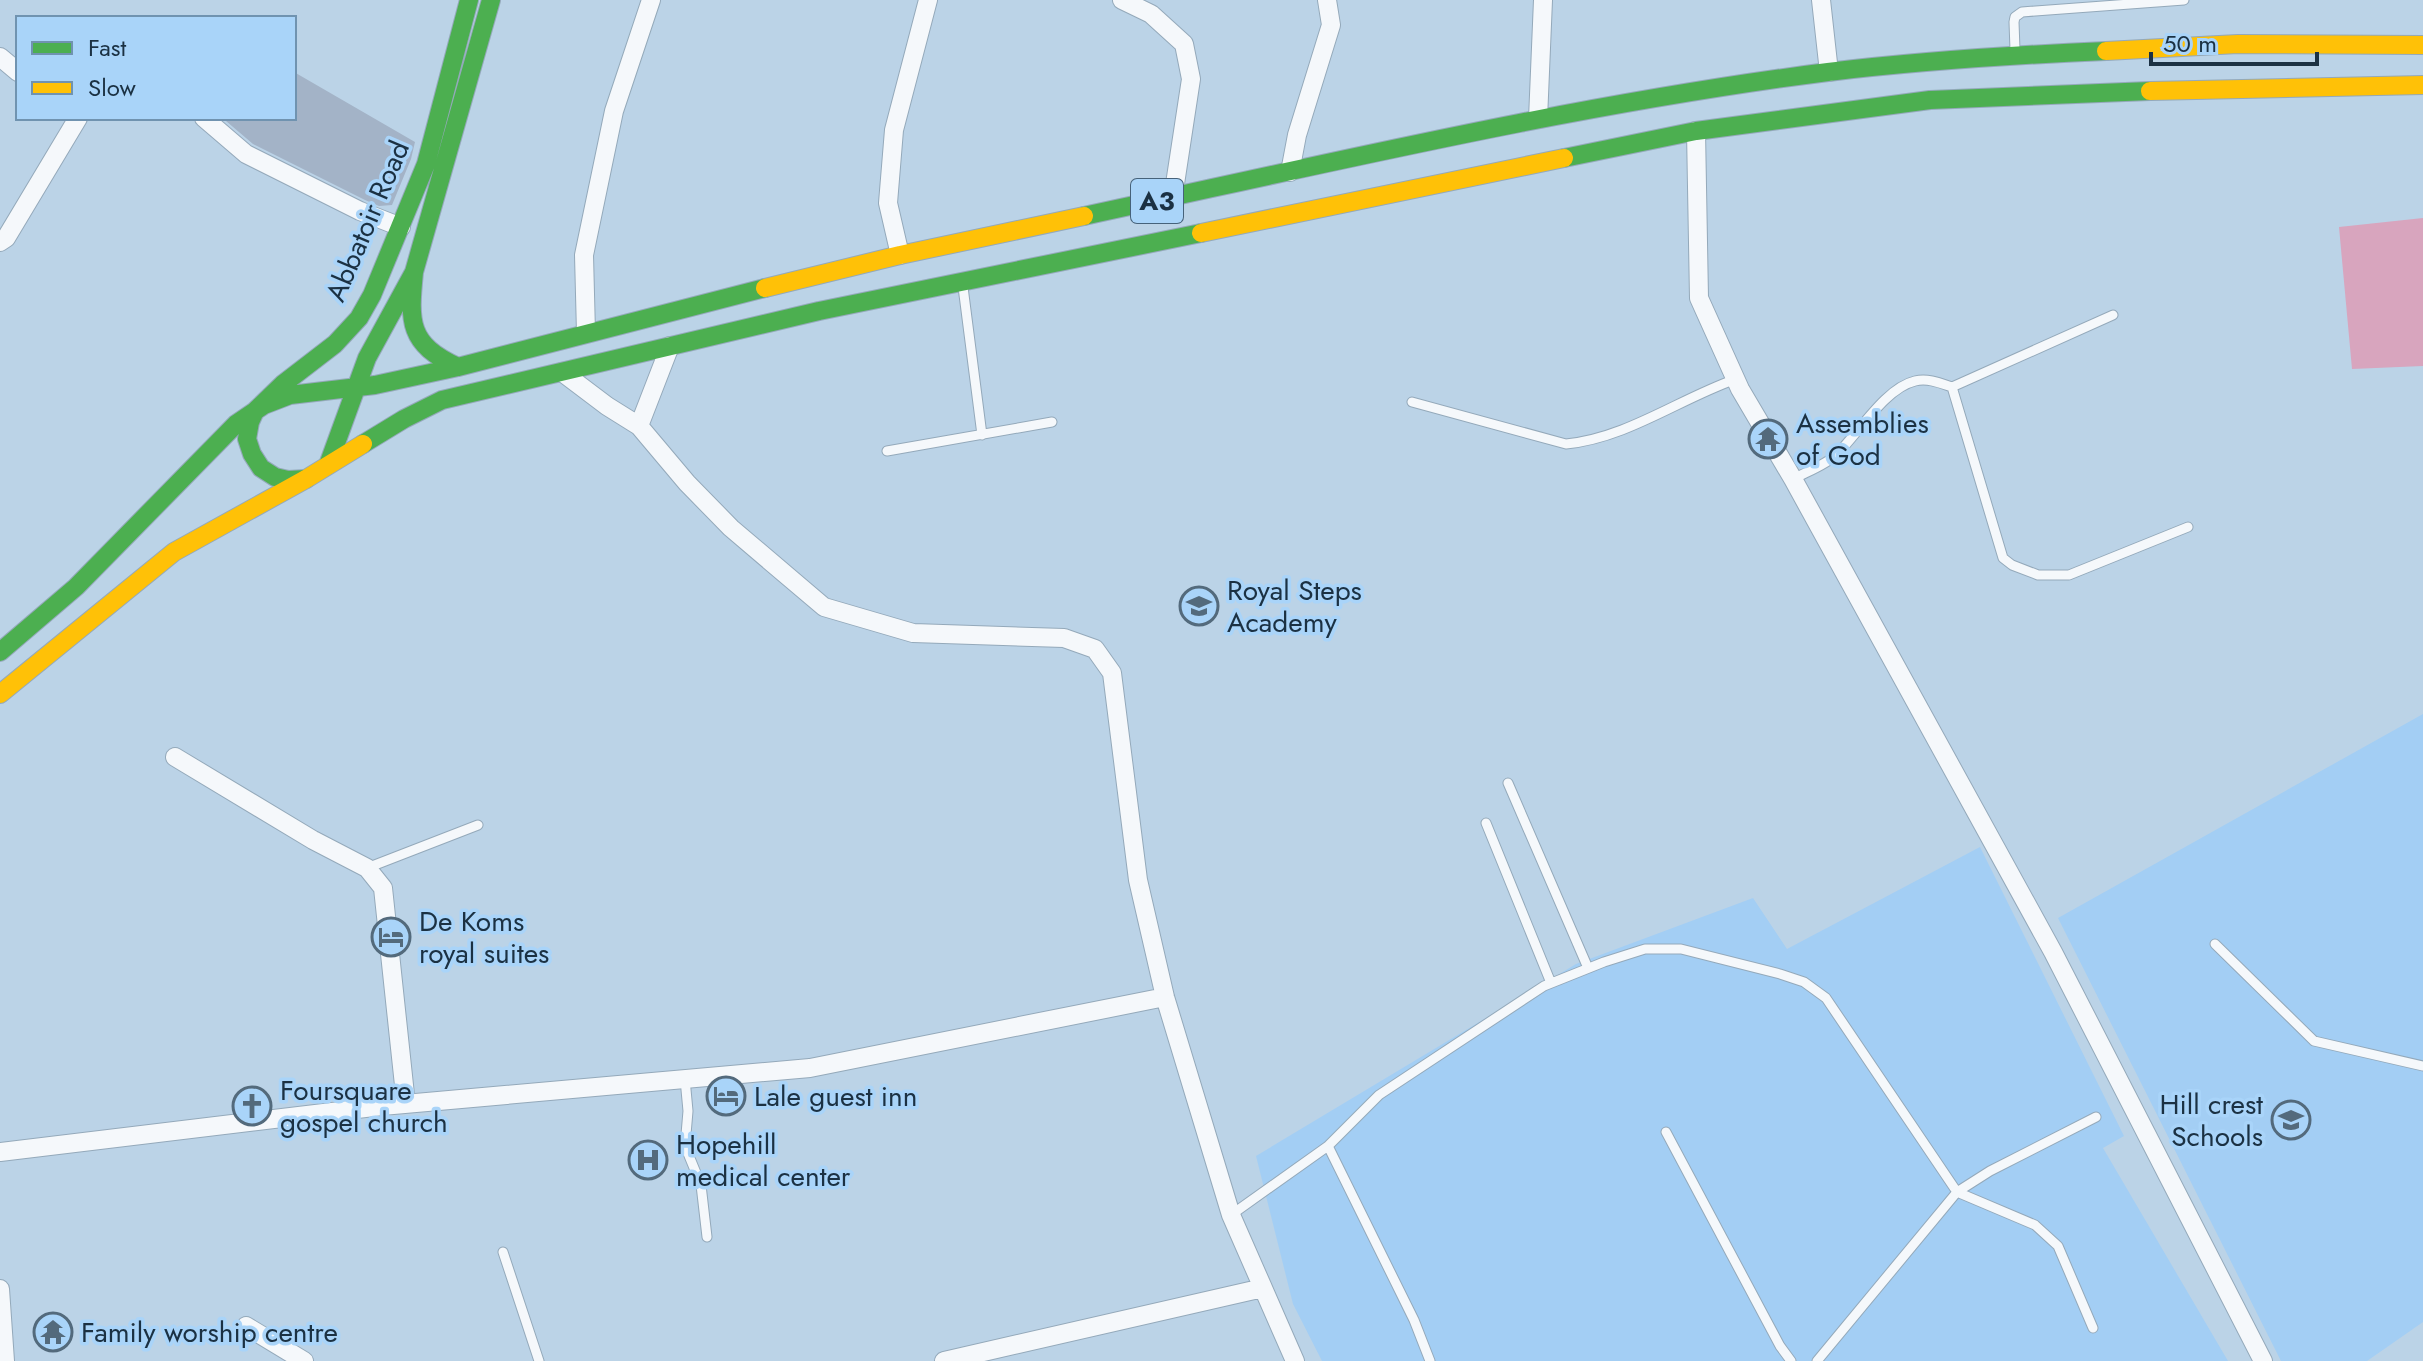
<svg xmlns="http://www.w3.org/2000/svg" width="2423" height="1361" viewBox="0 0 2423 1361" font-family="Jost,sans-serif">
<rect width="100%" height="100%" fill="#bbd3e7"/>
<path fill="#a3cef4" d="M2423 714V1322L2367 1361H2281L2058 918Z
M1980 847 2124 1136 2103 1148 2228 1361H1322L1293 1304 1256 1156 1576 964 1753 898 1787 949Z"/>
<path fill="#d8a5be" d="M2423 218V366L2352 369 2339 227Z"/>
<path fill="#a3b3c7" d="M294 72 415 142 411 159 392 205 379 206 365 200 253 144 226 121 228 118H294Z"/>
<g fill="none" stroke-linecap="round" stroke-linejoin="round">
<defs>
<path id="lane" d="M2015 50 2014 22 2015 17 2022 12 2184 0
M963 287 982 435
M1952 387 2113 315
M1412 402 1566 444C1627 438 1679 399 1736 379
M887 451 1052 422
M1793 479C1806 472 1826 465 1837 454 1858 434 1885 388 1915 381 1928 378 1940 383 1952 387L2003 558 2012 565 2038 575H2069L2188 527
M1508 783 1588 968
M1486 823 1551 983
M367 868 478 825
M2215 944 2314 1041 2423 1066
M685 1079 688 1111 685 1146 701 1185 707 1237
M1666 1132 1780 1346 1791 1361
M1328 1146 1414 1320 1430 1361
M1231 1215 1328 1146 1379 1095 1544 986 1604 962 1645 949H1681L1780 974 1804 982 1826 998 1957 1192 1990 1171 2096 1117
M503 1252 539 1361
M1817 1361 1957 1192 2035 1225 2058 1246 2093 1328"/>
<path id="street" d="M1122 0 1151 14 1184 44 1191 79 1173 197
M1821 0 1829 72
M0 57 18 72
M204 118 246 154 360 211 401 227
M1538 119 1543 0
M1696 131 1699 298 1740 389 1793 479 2053 952 2263 1361
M1290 172 1297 135 1331 25 1327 0
M0 242 6 238 78 118
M900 255 888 203 894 130 928 0
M586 333 584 255 614 111 651 0
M562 372 607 406 639 426 687 483 731 528 824 607 913 633 1064 638 1095 649 1112 673 1138 880 1165 997 1231 1215 1295 1361
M639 426 670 346
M175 757 313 840 367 868 383 888 406 1104
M0 1152 382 1106 810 1068 1165 997
M0 1289 5 1361
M246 1326 304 1361
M944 1361 1263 1288"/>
<path id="fast" d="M1564 158 1696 131 1930 100 2150 91
M1084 216C1330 163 1577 104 1828 72 1920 61 2013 55 2106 51
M414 272C409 322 408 344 458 367
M363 444 404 419 442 400 819 311 1201 233
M328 465 367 358 414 272 491 0
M306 479 288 480 275 477 261 468 252 454 247 439 250 422 255 411 283 384 335 344 359 318 372 295 426 164 469 0
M0 652 76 587 236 424 264 405 290 395 375 385 458 367 765 288"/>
<path id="slow" d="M2106 51 2238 44 2423 45
M2150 91 2423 85
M1201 233 1564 158
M765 288 900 255 1084 216
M0 694 174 552 306 479 363 444"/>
</defs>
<use href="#lane" stroke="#94a9ba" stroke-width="11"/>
<use href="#street" stroke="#94a9ba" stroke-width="20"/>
<use href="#fast" stroke="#94a9ba" stroke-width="20"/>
<use href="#slow" stroke="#94a9ba" stroke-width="20"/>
<use href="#lane" stroke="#f5f8fb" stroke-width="9"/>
<use href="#street" stroke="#f5f8fb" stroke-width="18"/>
<use href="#fast" stroke="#4caf50" stroke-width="18"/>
<use href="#slow" stroke="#ffc107" stroke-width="18"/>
</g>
<defs>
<symbol id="temple-ring" viewBox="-11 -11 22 22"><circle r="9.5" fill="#a9d4f9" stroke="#536a7c" stroke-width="1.5"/><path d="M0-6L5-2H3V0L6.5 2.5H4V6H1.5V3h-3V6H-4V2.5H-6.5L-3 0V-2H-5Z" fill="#536a7c"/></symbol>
<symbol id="school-ring" viewBox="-11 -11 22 22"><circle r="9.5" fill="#a9d4f9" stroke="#536a7c" stroke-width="1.5"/><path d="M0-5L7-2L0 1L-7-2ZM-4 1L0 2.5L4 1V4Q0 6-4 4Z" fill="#536a7c"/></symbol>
<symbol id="hotel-ring" viewBox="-11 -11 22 22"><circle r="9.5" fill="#a9d4f9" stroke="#536a7c" stroke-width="1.5"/><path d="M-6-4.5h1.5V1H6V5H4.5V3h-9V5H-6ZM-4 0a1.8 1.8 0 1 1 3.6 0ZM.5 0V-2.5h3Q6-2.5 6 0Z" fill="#536a7c"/></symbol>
<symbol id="church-ring" viewBox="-11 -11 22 22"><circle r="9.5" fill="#a9d4f9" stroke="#536a7c" stroke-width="1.5"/><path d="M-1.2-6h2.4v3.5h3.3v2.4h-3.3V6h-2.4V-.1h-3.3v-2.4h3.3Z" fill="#536a7c"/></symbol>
<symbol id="hospital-ring" viewBox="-11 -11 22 22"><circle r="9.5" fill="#a9d4f9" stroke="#536a7c" stroke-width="1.5"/><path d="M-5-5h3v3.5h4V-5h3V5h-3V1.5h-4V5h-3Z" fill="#536a7c"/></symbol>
</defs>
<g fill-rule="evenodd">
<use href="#temple-ring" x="1746" y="417" width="44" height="44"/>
<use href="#school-ring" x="1177" y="584" width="44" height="44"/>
<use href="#hotel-ring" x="369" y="915" width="44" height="44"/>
<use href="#hotel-ring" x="704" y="1074" width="44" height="44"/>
<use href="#church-ring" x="230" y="1084" width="44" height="44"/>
<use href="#school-ring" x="2269" y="1098" width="44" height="44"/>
<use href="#hospital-ring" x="626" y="1138" width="44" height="44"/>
<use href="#temple-ring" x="31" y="1310" width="44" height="44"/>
</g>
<g text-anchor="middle" stroke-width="7" stroke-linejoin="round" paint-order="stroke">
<rect fill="#a9d4f9" stroke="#46627a" stroke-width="2" x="1131" y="179" width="52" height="44" rx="6"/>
<g font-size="26" font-weight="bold" fill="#1b3143">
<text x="1157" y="210">A3</text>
</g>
<g font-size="28" fill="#1b3143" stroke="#a9d4f9">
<text transform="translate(367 221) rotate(-67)" y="10">Abbatoir Road</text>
</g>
<g font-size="28" fill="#1b3143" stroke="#a9d4f9" text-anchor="start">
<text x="1796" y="433">Assemblies<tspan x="1796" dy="32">of God</tspan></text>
<text x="1227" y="600">Royal Steps<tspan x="1227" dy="32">Academy</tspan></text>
<text x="419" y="931">De Koms<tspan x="419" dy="32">royal suites</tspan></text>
<text x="280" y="1100">Foursquare<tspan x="280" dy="32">gospel church</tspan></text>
<text x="754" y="1106">Lale guest inn</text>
<text x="2263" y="1114" text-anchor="end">Hill crest<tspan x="2263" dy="32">Schools</tspan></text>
<text x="676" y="1154">Hopehill<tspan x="676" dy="32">medical center</tspan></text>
<text x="81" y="1342">Family worship centre</text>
</g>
</g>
<rect x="16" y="16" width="280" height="104" fill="#a9d4f9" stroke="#7093b0" stroke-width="2"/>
<rect x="32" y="42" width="40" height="12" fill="#4caf50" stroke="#7093b0" stroke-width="2"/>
<text x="88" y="56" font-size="24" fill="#1b3143">Fast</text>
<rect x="32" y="82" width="40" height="12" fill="#ffc107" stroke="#7093b0" stroke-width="2"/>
<text x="88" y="96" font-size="24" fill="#1b3143">Slow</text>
<path d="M2151 52v12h166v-12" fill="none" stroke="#1b3143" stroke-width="4"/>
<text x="2163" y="52" font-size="24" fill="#1b3143" stroke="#a9d4f9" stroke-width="6" paint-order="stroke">50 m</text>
</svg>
